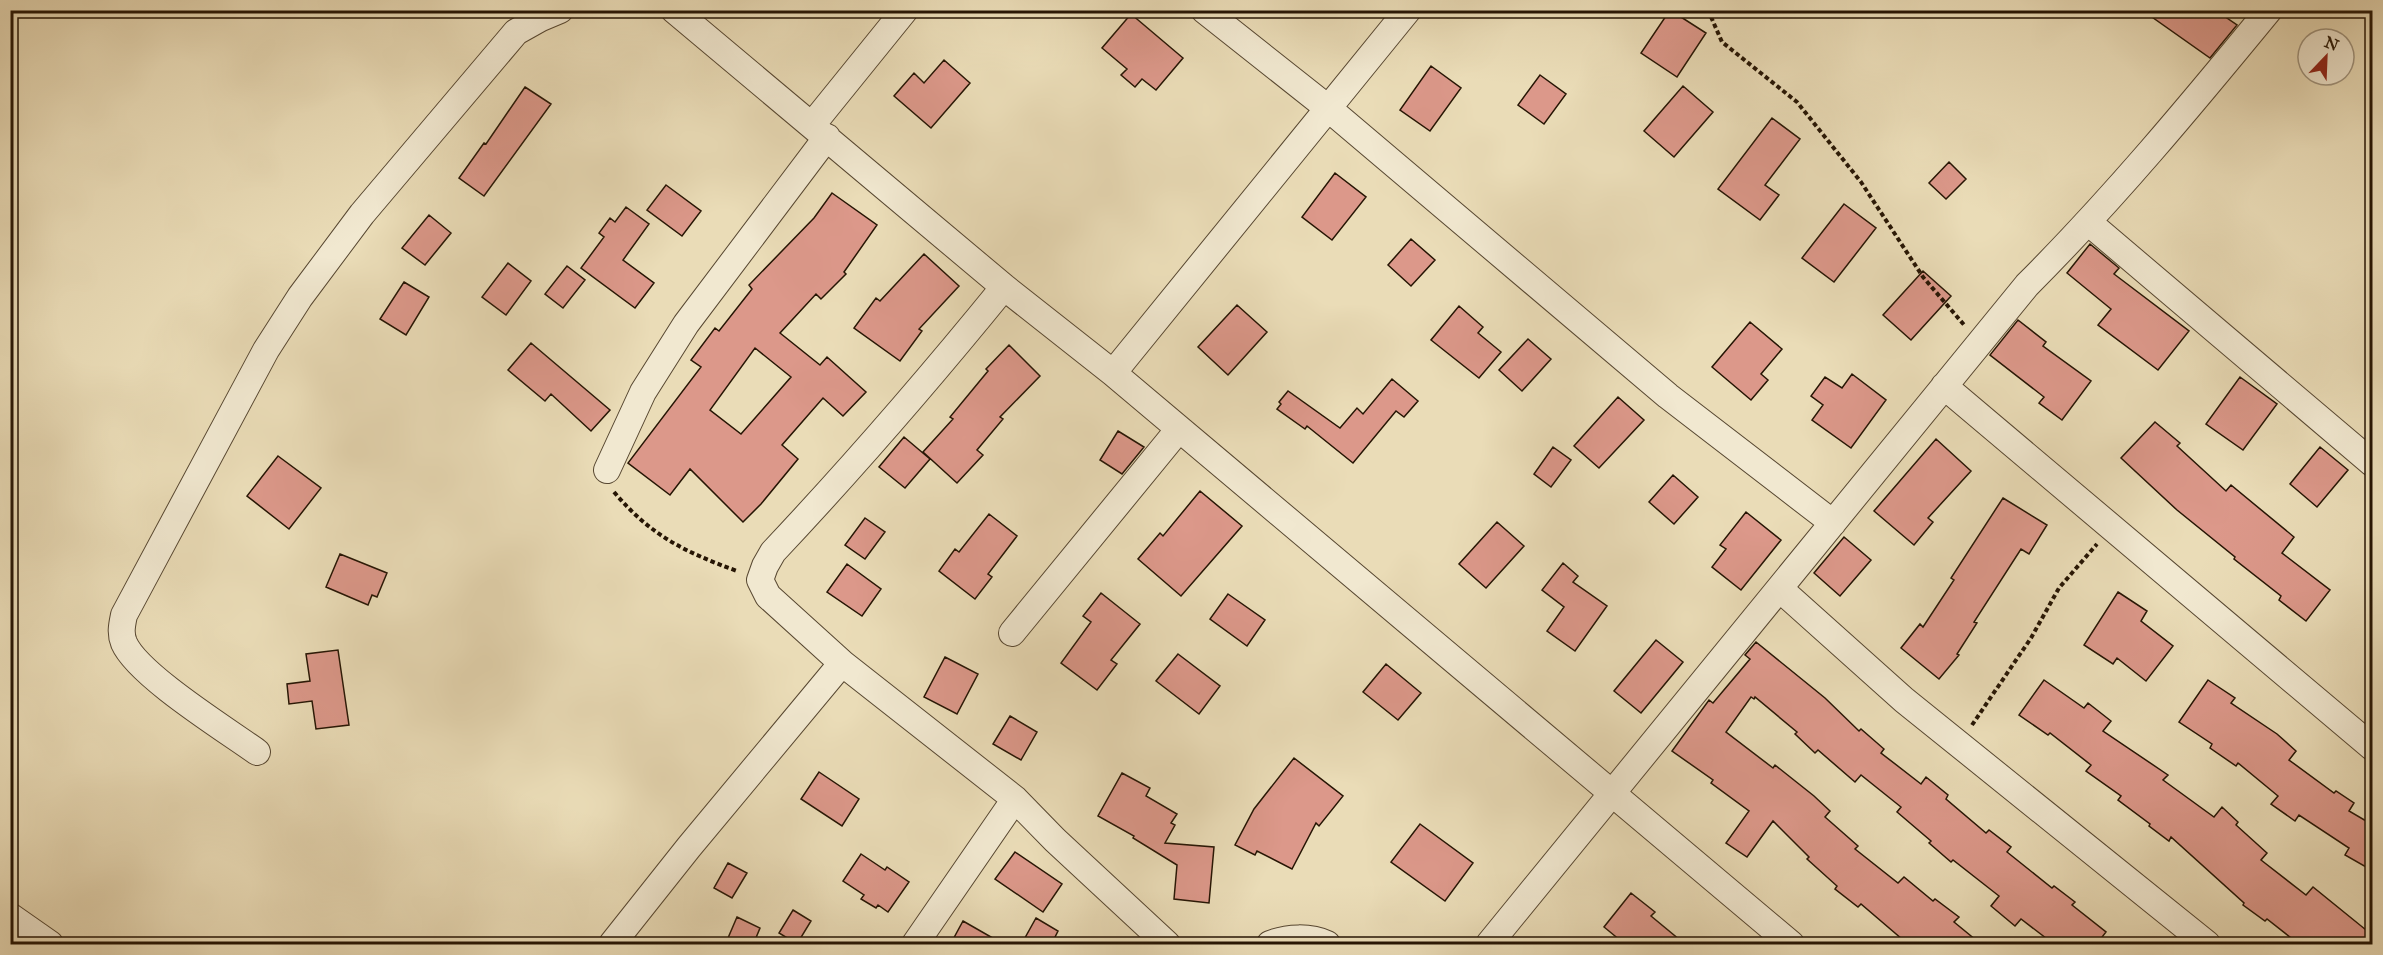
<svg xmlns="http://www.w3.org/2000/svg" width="2383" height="955" viewBox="0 0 2383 955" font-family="'IM FELL Great Primer',serif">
<rect width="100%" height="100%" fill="#eadcb7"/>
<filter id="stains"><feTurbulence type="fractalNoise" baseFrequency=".00333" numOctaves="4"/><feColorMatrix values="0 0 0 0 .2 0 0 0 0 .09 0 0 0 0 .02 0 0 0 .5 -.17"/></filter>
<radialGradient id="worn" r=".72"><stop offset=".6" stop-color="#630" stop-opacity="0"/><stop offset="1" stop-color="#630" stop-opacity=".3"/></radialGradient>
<path fill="#dc988a" stroke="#261504" stroke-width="1.5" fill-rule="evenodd" d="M1670 10 1706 33 1677 77 1641 53Z
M2142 10H2215L2237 25 2210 58Z
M1131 14 1183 58 1156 90 1142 79 1135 87 1121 75 1127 69 1102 48Z
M944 60 970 83 931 128 894 96 914 73 924 83Z
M1431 66 1461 88 1430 131 1400 110Z
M1540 75 1566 94 1544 124 1518 105Z
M1683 86 1713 112 1674 157 1644 131Z
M525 87 551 104 484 196 459 178 484 143 486 144Z
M1772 118 1800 139 1765 185 1779 195 1760 220 1718 189Z
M1949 162 1966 179 1946 199 1929 183Z
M1335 173 1366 197 1332 240 1302 217Z
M666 185 701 211 682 236 647 210Z
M832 193 877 225 844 272 846 274 821 299 816 294 780 333 820 365 827 357 866 392 843 416 823 398 782 445 798 459 761 504 743 522 690 469 670 495 628 463 701 367 691 360 715 328 719 331 752 289 749 285 814 218ZM755 348 791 377 741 434 710 410Z
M1844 204 1876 228 1834 282 1802 258Z
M626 207 649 224 623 260 654 283 635 308 581 268 604 237 599 233 610 218 615 222Z
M429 215 451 233 425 265 402 248Z
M1411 239 1435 260 1411 286 1388 265Z
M2090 244 2119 268 2114 274 2189 331 2158 370 2098 325 2111 309 2067 273Z
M924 254 959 286 919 329 922 331 900 361 854 328 876 298 880 301Z
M508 263 531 281 506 315 482 297Z
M567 266 585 280 563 308 545 294Z
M1923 271 1951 296 1911 340 1883 315Z
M404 282 429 297 406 335 380 319Z
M1237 305 1267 332 1228 375 1198 347Z
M1459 306 1483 327 1478 333 1501 352 1479 378 1431 340Z
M2018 320 2046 342 2043 346 2091 381 2062 420 2039 403 2044 397 1990 355Z
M1750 322 1782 349 1761 374 1768 380 1751 400 1712 367Z
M1528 339 1551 359 1522 391 1499 370Z
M531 343 610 410 591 431 551 394 545 401 508 370Z
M1009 345 1040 376 1000 417 1003 419 977 450 983 455 957 483 923 452 953 419 950 417 988 371 986 369Z
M1852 374 1886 400 1851 448 1812 420 1823 405 1811 396 1825 377 1842 388Z
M2240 377 2277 404 2243 450 2206 424Z
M1392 379 1418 401 1404 417 1396 411 1353 463 1307 426 1305 429 1277 409 1281 404 1279 402 1288 391 1340 428 1357 408 1363 414Z
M1618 397 1644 420 1599 468 1574 446Z
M2155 422 2180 443 2177 446 2226 491 2231 485 2294 537 2282 553 2330 590 2306 621 2279 600 2281 596 2234 559 2235 557 2177 510 2121 458Z
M1118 431 1144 447 1122 474 1100 460Z
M904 437 930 459 905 488 879 467Z
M1936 439 1971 471 1928 518 1933 522 1914 545 1874 511Z
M1553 447 1571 460 1551 487 1534 474Z
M2320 447 2348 470 2317 507 2290 484Z
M278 456 321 488 289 529 247 496Z
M1673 475 1698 497 1674 524 1649 502Z
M1200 491 1242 526 1181 596 1138 559 1160 533 1163 536Z
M2003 498 2047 525 2029 554 2021 549 1974 622 1977 623 1957 654 1959 655 1939 679 1901 648 1920 624 1923 627 1954 580 1951 578Z
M1746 512 1781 540 1741 590 1712 567 1726 549 1720 545Z
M989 514 1017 536 988 574 992 577 975 599 939 571 955 549 959 552Z
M865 518 885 532 865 559 845 545Z
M1497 522 1524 546 1486 588 1459 564Z
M1844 537 1871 560 1840 596 1814 573Z
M340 554 387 573 377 597 372 595 368 605 326 587Z
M1563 563 1578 576 1573 582 1607 606 1575 651 1547 631 1564 607 1542 590Z
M847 564 881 589 862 616 827 592Z
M2118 592 2147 611 2141 621 2173 646 2146 681 2117 658 2113 664 2084 645Z
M1101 593 1140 624 1111 660 1117 664 1097 690 1061 663 1091 622 1083 616Z
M1228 594 1265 620 1247 646 1210 619Z
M1656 640 1683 662 1641 713 1614 691Z
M1756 642 1825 698 1859 731 1861 729 1884 749 1881 753 1921 784 1926 777 1948 795 1946 799 1986 833 1989 830 2011 847 2007 852 2052 888 2054 886 2075 902 2072 905 2106 932 2096 945H2055L2021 919 2015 926 1991 906 1999 896 1953 860 1951 862 1929 843 1931 841 1897 812 1901 807 1861 775 1855 782 1818 750 1815 753 1795 734 1797 732 1755 697 1754 699 1751 697 1726 732 1773 768 1775 765 1814 796 1830 811 1825 817 1858 846 1855 849 1898 883 1904 877 1933 901 1935 899 1959 917 1954 922 1982 945H1909L1861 904 1858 907 1835 889 1837 886 1807 859 1809 857 1773 821 1747 857 1726 843 1749 811 1711 783 1713 780 1672 751 1709 700 1713 703 1750 659 1745 655Z
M338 650 349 725 316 729 312 701 289 704 287 684 310 681 306 654Z
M1178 654 1220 686 1199 714 1156 681Z
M945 657 978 674 957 714 924 697Z
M1386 664 1421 693 1398 720 1363 692Z
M2044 680 2084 708 2088 703 2111 721 2103 731 2168 775 2163 780 2214 817 2222 807 2238 822 2236 825 2267 853 2261 860 2306 895 2313 887 2371 934 2362 945H2300L2267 919 2265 921 2243 905 2244 903 2171 837 2169 841 2149 826 2150 824 2118 800 2121 796 2086 771 2091 765 2050 733 2048 735 2019 715Z
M2208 680 2235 698 2231 703 2277 734 2296 751 2289 760 2334 793 2336 791 2354 803 2349 811 2373 825V871L2345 855 2349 848 2299 815 2295 821 2271 804 2278 796 2238 763 2236 766 2210 748 2212 744 2179 722Z
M1010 716 1037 732 1021 760 993 744Z
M1294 758 1343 796 1319 826 1316 823 1292 869 1257 851 1255 855 1235 845 1254 809Z
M819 772 859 799 842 826 801 799Z
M1122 773 1150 788 1146 796 1177 814 1171 823 1175 825 1165 843 1214 847 1209 903 1174 899 1177 865 1133 838 1134 836 1098 816Z
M1420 824 1473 863 1445 901 1391 862Z
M1015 852 1062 884 1043 912 995 879Z
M861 854 885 870 887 867 909 882 888 912 878 905 876 908 861 899 864 895 843 881Z
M728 863 747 873 732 898 714 888Z
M1631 893 1655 912 1651 916 1686 945H1626L1604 927Z
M793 910 811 921 797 944 779 933Z
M737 917 760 928 753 945H725Z
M1036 918 1058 931 1051 945H1021Z
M963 921 1005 945H950Z"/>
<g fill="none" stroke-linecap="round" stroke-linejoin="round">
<defs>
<path id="minor" d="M674 10 1004 287 1113 373 1791 944
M1204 10 1329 109 1668 396 1833 523
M812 125 905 10
M2088 222 2372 463
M1113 373 1408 10
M1944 386 2372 747
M607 470 643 392 686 324 827 137
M1780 589 1904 700 2207 944
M1012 633 1179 429
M842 663 1015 799 1055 840 1167 944
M257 752C225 729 138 675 124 643 120 633 122 625 124 615L266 350 300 297 362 214 516 32 541 18 560 10
M10 916 50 944
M612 944 689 847 842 663 768 596 760 580 765 566 773 552C854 466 930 378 1004 287
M915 944 1015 799
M1270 944C1287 937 1310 936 1327 944
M1489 944 2027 285C2113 199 2191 105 2269 10"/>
</defs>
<use href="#minor" stroke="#574731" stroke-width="28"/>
<path stroke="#261504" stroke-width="4" stroke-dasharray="4.5 3" stroke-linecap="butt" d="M1708 10 1722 42 1797 102 1861 182 1923 277 1965 326
M614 492C651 536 685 552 737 571
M1972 725 2031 638 2059 588 2097 544"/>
<use href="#minor" stroke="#f1e8d0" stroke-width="26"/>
</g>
<rect width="2383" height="955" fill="none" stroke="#eadcb7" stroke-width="36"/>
<rect x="12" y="12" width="2359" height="931" fill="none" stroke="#261504" stroke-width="3"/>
<rect x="18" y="18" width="2347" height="919" fill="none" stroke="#261504" stroke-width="1.5"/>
<g transform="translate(2326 57) rotate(23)"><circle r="28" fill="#f1e8d0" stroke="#a0947e" stroke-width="1.5"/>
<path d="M0-4.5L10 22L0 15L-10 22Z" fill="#8f2418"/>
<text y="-9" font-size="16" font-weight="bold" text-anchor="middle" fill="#261504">N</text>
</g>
<rect width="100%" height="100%" filter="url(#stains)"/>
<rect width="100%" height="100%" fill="url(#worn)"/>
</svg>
